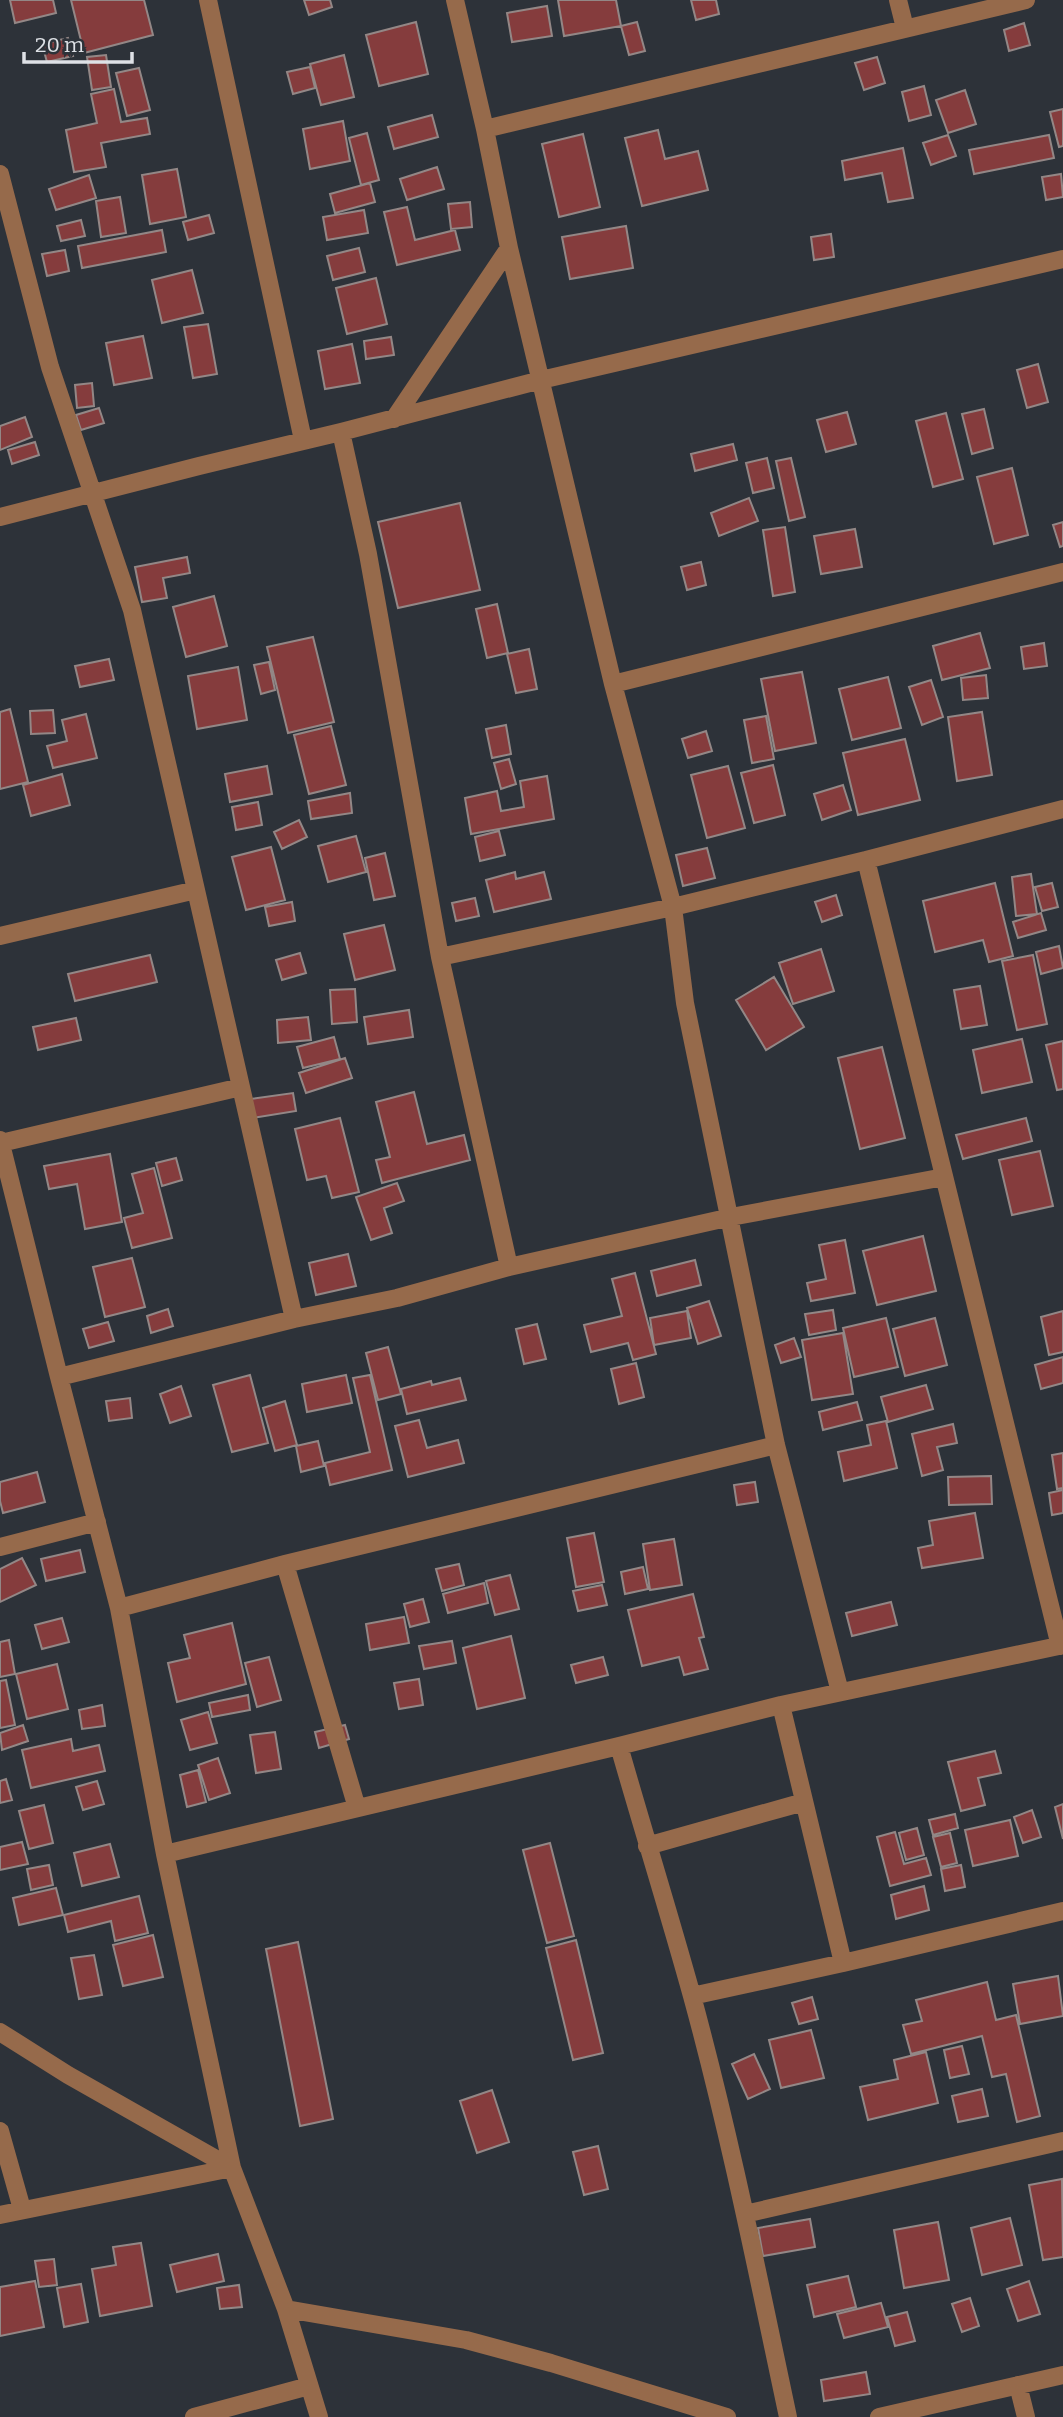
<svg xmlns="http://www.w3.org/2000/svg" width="1063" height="2417" viewBox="0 0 1063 2417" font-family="Bitter,serif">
<rect width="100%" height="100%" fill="#2d3239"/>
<path fill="#853c3d" stroke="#938786" stroke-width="2" d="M10 0H53L56 13 15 23Z
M71 0H144L153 35 84 53Z
M304 0H330L332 7 309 15Z
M558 0H616L621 26 564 36Z
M691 0H716L719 14 696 20Z
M547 6 552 36 512 42 507 13Z
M416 22 428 74 379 86 366 35Z
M637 22 645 51 629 55 621 26Z
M1024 23 1030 45 1009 51 1004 30Z
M68 38 73 56 47 62 42 44Z
M106 55 111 87 92 90 87 57Z
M344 55 354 97 321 105 310 64Z
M877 57 885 83 864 90 855 63Z
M310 67 315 88 293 94 287 72Z
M139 68 150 110 127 116 116 73Z
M924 86 931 115 909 121 902 92Z
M114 89 121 122 147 118 150 134 101 143 106 167 74 172 66 130 97 123 91 94Z
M965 90 976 124 948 133 936 100Z
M1063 109V146L1059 147 1050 112Z
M432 115 438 137 394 149 388 127Z
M343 121 350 161 310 169 303 129Z
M658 130 665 159 698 151 708 190 642 206 625 138Z
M367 133 379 180 361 185 349 138Z
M583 134 600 207 559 217 542 144Z
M948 135 956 156 931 165 923 143Z
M1049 135 1054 158 974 174 969 150Z
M903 148 913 198 888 202 882 173 845 180 842 161Z
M437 167 444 189 407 200 400 179Z
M177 169 186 217 150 224 142 175Z
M1061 174 1063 197 1046 200 1042 177Z
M89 175 96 198 56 210 49 189Z
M370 183 375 202 335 213 330 194Z
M120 197 126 233 101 237 96 201Z
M470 202 472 227 451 229 448 204Z
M407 207 415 240 455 230 460 250 397 265 384 212Z
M364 210 368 233 327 240 323 217Z
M209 215 214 233 188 240 183 222Z
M81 220 85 236 61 241 57 226Z
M626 226 633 268 570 279 562 237Z
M162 230 166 252 82 268 78 246Z
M831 234 834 257 814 260 811 237Z
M359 248 365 272 333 280 327 256Z
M65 250 69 271 47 276 42 254Z
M192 270 203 313 162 323 152 280Z
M376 278 387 324 347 334 336 288Z
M208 324 217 374 193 378 184 327Z
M143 336 152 378 114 385 106 343Z
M391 337 394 355 366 359 364 341Z
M352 344 360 383 325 389 318 351Z
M1038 364 1048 402 1027 408 1017 370Z
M92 383 94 406 77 408 75 385Z
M99 408 104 423 81 430 76 415Z
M984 409 993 448 972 454 962 414Z
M847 412 856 444 826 452 817 420Z
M946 413 963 479 933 487 916 421Z
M25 417 32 437 0 450V426Z
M35 442 39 455 12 464 8 450Z
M733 444 737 460 695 471 691 454Z
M767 458 774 488 753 493 746 463Z
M791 458 805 517 789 521 776 461Z
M1012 468 1028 535 994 544 977 477Z
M749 498 758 521 719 536 711 513Z
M460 503 480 590 398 608 378 522Z
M1063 522V546L1060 547 1053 525Z
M785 527 795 592 773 596 763 530Z
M855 529 862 567 821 574 814 536Z
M187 557 190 573 163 578 167 598 142 602 135 567Z
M701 562 706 585 687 590 681 567Z
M214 596 227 646 186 657 173 607Z
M497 604 508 653 487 658 476 609Z
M980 633 990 668 942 680 933 646Z
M313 637 334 722 288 733 267 647Z
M1044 643 1047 666 1024 669 1021 647Z
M529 649 537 689 516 693 507 654Z
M109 659 114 680 80 687 75 666Z
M269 662 275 690 261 694 254 665Z
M238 667 247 720 197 729 188 676Z
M802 672 816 743 775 751 761 679Z
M986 675 988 698 963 700 961 678Z
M888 677 901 728 852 740 839 689Z
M931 680 943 717 922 725 909 687Z
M10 709 28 782 0 789V712Z
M53 710 55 733 31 734 30 711Z
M982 712 992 775 957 781 948 717Z
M86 714 97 758 53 768 47 746 67 741 62 720Z
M766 716 774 759 752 763 744 720Z
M506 725 511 754 492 758 486 729Z
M331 726 346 785 309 794 294 735Z
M706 731 712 751 688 758 682 739Z
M905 739 920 800 858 815 843 753Z
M509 759 516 784 501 789 494 763Z
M773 765 785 815 754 823 741 773Z
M267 766 272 794 230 802 225 774Z
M728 766 745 828 707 838 691 775Z
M62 774 70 805 31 816 23 785Z
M547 776 554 819 471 834 465 798 497 791 501 811 524 807 520 781Z
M843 785 851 810 822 820 814 794Z
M350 793 352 813 311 819 308 801Z
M258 802 262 825 236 830 232 807Z
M299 820 307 837 282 849 274 832Z
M499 831 505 855 480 861 475 837Z
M356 836 366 872 328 882 318 846Z
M271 847 285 900 246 910 232 857Z
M707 848 715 878 683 886 676 855Z
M385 853 395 896 374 900 365 858Z
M515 872 516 879 544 872 551 899 494 912 486 880Z
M1031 874 1037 914 1016 916 1012 877Z
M995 883 1013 956 989 962 983 940 935 952 923 901Z
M1052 883 1058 907 1042 911 1035 887Z
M836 895 842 915 822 922 815 902Z
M475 898 479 916 456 921 452 903Z
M292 902 295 921 269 926 265 907Z
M1041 913 1046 930 1018 938 1013 922Z
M384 925 395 970 355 980 344 934Z
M1059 946 1063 968 1041 974 1036 952Z
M821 949 834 991 793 1004 779 963Z
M300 953 306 973 282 980 276 960Z
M150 955 157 982 75 1001 68 974Z
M1033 955 1047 1024 1017 1030 1002 961Z
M774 977 804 1027 766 1050 736 1000Z
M980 986 987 1025 961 1029 954 990Z
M355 989 357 1022 332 1024 330 990Z
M409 1010 413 1037 368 1044 364 1017Z
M308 1017 311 1040 278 1043 277 1020Z
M76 1018 81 1040 38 1050 33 1027Z
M334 1037 340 1059 303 1068 297 1047Z
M1022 1039 1032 1082 982 1093 973 1050Z
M1063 1041V1089L1057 1090 1046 1045Z
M882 1047 905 1138 860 1149 838 1058Z
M345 1058 352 1078 306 1093 299 1073Z
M414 1092 427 1144 464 1135 470 1160 382 1183 376 1160 390 1157 376 1102Z
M293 1093 296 1111 252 1118 250 1099Z
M340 1118 359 1192 332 1198 326 1176 307 1180 295 1129Z
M1026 1118 1032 1141 963 1159 956 1135Z
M1040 1151 1053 1206 1012 1215 999 1160Z
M110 1154 122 1222 85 1229 77 1184 49 1189 44 1166Z
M176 1158 182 1180 162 1186 156 1163Z
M154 1168 172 1238 132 1248 124 1218 143 1213 132 1174Z
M397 1183 404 1201 384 1208 392 1233 371 1240 356 1197Z
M923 1236 936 1291 877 1305 863 1251Z
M845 1240 855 1293 811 1301 807 1283 826 1279 819 1245Z
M348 1254 356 1286 316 1295 309 1263Z
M132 1258 145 1307 105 1317 93 1267Z
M695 1260 701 1285 657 1296 651 1271Z
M635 1273 656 1354 633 1360 628 1343 591 1352 584 1325 622 1316 612 1279Z
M709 1301 721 1336 698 1344 687 1308Z
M168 1309 173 1326 151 1333 147 1316Z
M833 1310 836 1330 809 1335 805 1314Z
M687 1311 691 1338 654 1345 650 1318Z
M1063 1311V1352L1049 1355 1041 1317Z
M886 1318 898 1367 854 1377 843 1328Z
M935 1318 947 1365 905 1376 893 1329Z
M108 1322 114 1341 89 1348 83 1329Z
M537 1324 546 1359 524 1364 516 1329Z
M843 1333 853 1394 812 1400 802 1340Z
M794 1338 801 1357 781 1363 775 1345Z
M388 1347 401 1394 378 1400 366 1353Z
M1063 1357V1383L1041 1389 1035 1365Z
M636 1363 644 1397 619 1404 611 1369Z
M250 1375 268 1443 232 1452 213 1385Z
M346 1375 352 1403 307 1412 302 1384Z
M370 1375 392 1470 330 1485 325 1463 370 1452 353 1378Z
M460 1378 466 1400 407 1414 401 1389 431 1381 432 1385Z
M926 1385 933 1409 888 1422 881 1397Z
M181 1386 191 1416 170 1423 160 1394Z
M130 1398 132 1418 109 1421 106 1401Z
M285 1401 297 1445 275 1451 263 1408Z
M857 1402 862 1420 823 1430 819 1412Z
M419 1420 427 1448 458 1440 464 1463 408 1477 395 1426Z
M886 1421 897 1468 844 1481 838 1452 871 1445 867 1425Z
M953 1424 957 1443 937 1447 943 1470 922 1476 912 1434Z
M318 1441 324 1466 301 1472 296 1446Z
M1063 1453V1488L1057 1489 1052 1455Z
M37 1472 45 1502 3 1513 0 1501V1482Z
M991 1476 992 1504 949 1505 948 1477Z
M755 1482 758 1502 737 1505 734 1485Z
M1063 1490V1513L1052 1515 1049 1493Z
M975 1513 983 1558 922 1568 918 1548 933 1545 929 1521Z
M594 1533 604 1582 576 1587 567 1538Z
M674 1539 682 1585 650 1590 643 1544Z
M80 1550 85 1572 46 1581 41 1559Z
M22 1558 36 1585 0 1602V1569Z
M459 1564 464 1585 442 1591 436 1569Z
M643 1567 648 1589 625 1594 621 1572Z
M510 1575 519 1609 495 1615 486 1581Z
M484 1583 488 1603 448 1613 443 1594Z
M602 1585 607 1605 578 1611 573 1591Z
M693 1594 704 1637 699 1638 708 1669 684 1675 679 1657 642 1666 628 1610Z
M423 1599 429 1622 410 1627 404 1604Z
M891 1602 897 1625 852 1636 846 1613Z
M404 1617 409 1643 370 1650 366 1624Z
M62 1618 69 1642 42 1649 35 1625Z
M232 1623 246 1684 177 1702 168 1663 190 1658 184 1635Z
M511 1636 525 1698 477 1709 463 1648Z
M9 1640 15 1674 0 1677V1642Z
M452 1641 456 1663 424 1669 419 1646Z
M269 1657 281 1700 257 1707 245 1663Z
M603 1657 608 1675 576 1683 571 1665Z
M57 1664 68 1709 27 1719 16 1674Z
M419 1679 423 1705 399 1709 394 1683Z
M6 1680 15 1725 0 1728V1681Z
M248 1695 250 1710 212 1717 209 1703Z
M102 1705 105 1726 82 1729 79 1710Z
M208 1712 217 1743 190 1750 181 1720Z
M23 1725 28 1741 2 1750 0 1733Z
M345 1725 349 1739 319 1748 315 1732Z
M275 1732 281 1769 256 1773 250 1735Z
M71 1739 73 1751 99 1745 105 1771 31 1788 22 1750Z
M995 1751 1001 1773 978 1778 985 1805 961 1811 948 1762Z
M218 1758 230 1793 209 1800 198 1765Z
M198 1770 206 1802 187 1807 180 1775Z
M6 1779 12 1800 0 1803V1781Z
M97 1781 104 1804 83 1810 76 1787Z
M1063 1804V1839L1055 1807Z
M44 1805 53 1843 29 1849 19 1811Z
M1032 1810 1041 1837 1023 1843 1014 1817Z
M955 1814 958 1828 933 1835 929 1820Z
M1010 1820 1018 1856 973 1866 965 1830Z
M917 1828 924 1855 906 1860 899 1833Z
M895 1832 904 1864 926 1858 931 1875 890 1886 877 1837Z
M950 1833 957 1863 941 1867 933 1837Z
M22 1842 28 1864 0 1870V1847Z
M550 1843 574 1936 547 1943 523 1850Z
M110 1844 119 1877 82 1886 74 1853Z
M49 1865 53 1885 31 1890 27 1869Z
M961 1865 965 1887 945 1891 941 1869Z
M924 1886 929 1910 896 1919 891 1895Z
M56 1888 63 1915 19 1925 13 1898Z
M139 1896 148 1933 115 1941 111 1921 68 1932 64 1915Z
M153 1935 163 1977 123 1986 113 1945Z
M576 1940 603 2053 573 2060 546 1948Z
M298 1942 333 2119 300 2126 266 1949Z
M94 1955 102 1995 79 1999 71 1958Z
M1058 1976 1063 2016 1020 2024 1013 1984Z
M987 1982 996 2020 1016 2015 1040 2116 1017 2122 1006 2074 992 2077 982 2036 911 2054 903 2025 922 2021 916 2000Z
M812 1997 818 2019 799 2024 792 2003Z
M811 2030 824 2078 781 2088 769 2040Z
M962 2046 969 2074 950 2078 944 2050Z
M926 2052 938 2103 868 2120 860 2087 898 2079 894 2060Z
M754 2054 770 2089 748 2099 732 2064Z
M982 2089 988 2116 958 2122 952 2096Z
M492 2090 509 2142 477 2153 460 2101Z
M598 2146 608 2189 584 2195 573 2152Z
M1062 2179 1063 2257 1043 2260 1029 2185Z
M1010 2218 1022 2265 982 2275 971 2228Z
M810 2219 815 2247 763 2256 758 2228Z
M938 2222 949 2280 904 2288 894 2230Z
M141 2243 152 2306 100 2316 92 2269 116 2265 113 2247Z
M218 2254 224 2281 177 2292 170 2265Z
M54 2259 57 2285 39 2287 35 2261Z
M848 2276 856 2307 814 2317 807 2285Z
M35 2281 44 2327 0 2336V2287Z
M1029 2281 1040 2314 1018 2321 1007 2289Z
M81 2284 88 2322 64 2327 57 2288Z
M239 2285 242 2307 220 2309 217 2288Z
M970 2298 979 2326 962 2332 952 2304Z
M881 2303 888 2327 844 2338 837 2314Z
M907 2312 915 2341 895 2346 887 2317Z
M866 2372 870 2394 824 2401 821 2380Z"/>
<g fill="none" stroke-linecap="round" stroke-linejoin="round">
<path stroke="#966a4b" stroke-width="18" d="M208 0 303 440
M455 0 485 129 509 248 613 684 673 907 685 1003 776 1445 840 1692
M898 0 905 28
M485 129 1026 0
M0 174 50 367 132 610 294 1319
M394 419 509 248
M341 432 368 554 440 957 509 1267
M0 517 199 466 341 432 541 380 1063 259
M613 684 1063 572
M866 860 1060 1646
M0 936 196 890
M440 957 673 907 866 860 1063 809
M0 1140 59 1377 119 1608 165 1854 232 2168 286 2309 319 2417
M1 1143 241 1087
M59 1377 294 1319 397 1298 509 1267 731 1217 944 1177
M0 1547 97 1522
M285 1564 357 1808
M119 1608 285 1564 776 1445
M619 1746C643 1830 669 1913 692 1996 730 2135 758 2276 788 2417
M647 1846 804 1802
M165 1854 619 1746 781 1705 1063 1645
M843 1963 1063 1911
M692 1996 843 1963 781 1705
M0 2032 68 2075 232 2168
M0 2131 22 2209
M745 2214 1063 2141
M0 2215 232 2168
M286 2309 466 2340 551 2363 727 2417
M1018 2385 1026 2417
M194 2417 309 2386
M879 2417 1063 2375"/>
</g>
<path d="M24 52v10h108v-10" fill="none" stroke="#dee1e6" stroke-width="3.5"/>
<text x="35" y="52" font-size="21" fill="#dee1e6" stroke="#2d3239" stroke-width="5" paint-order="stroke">20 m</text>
</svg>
